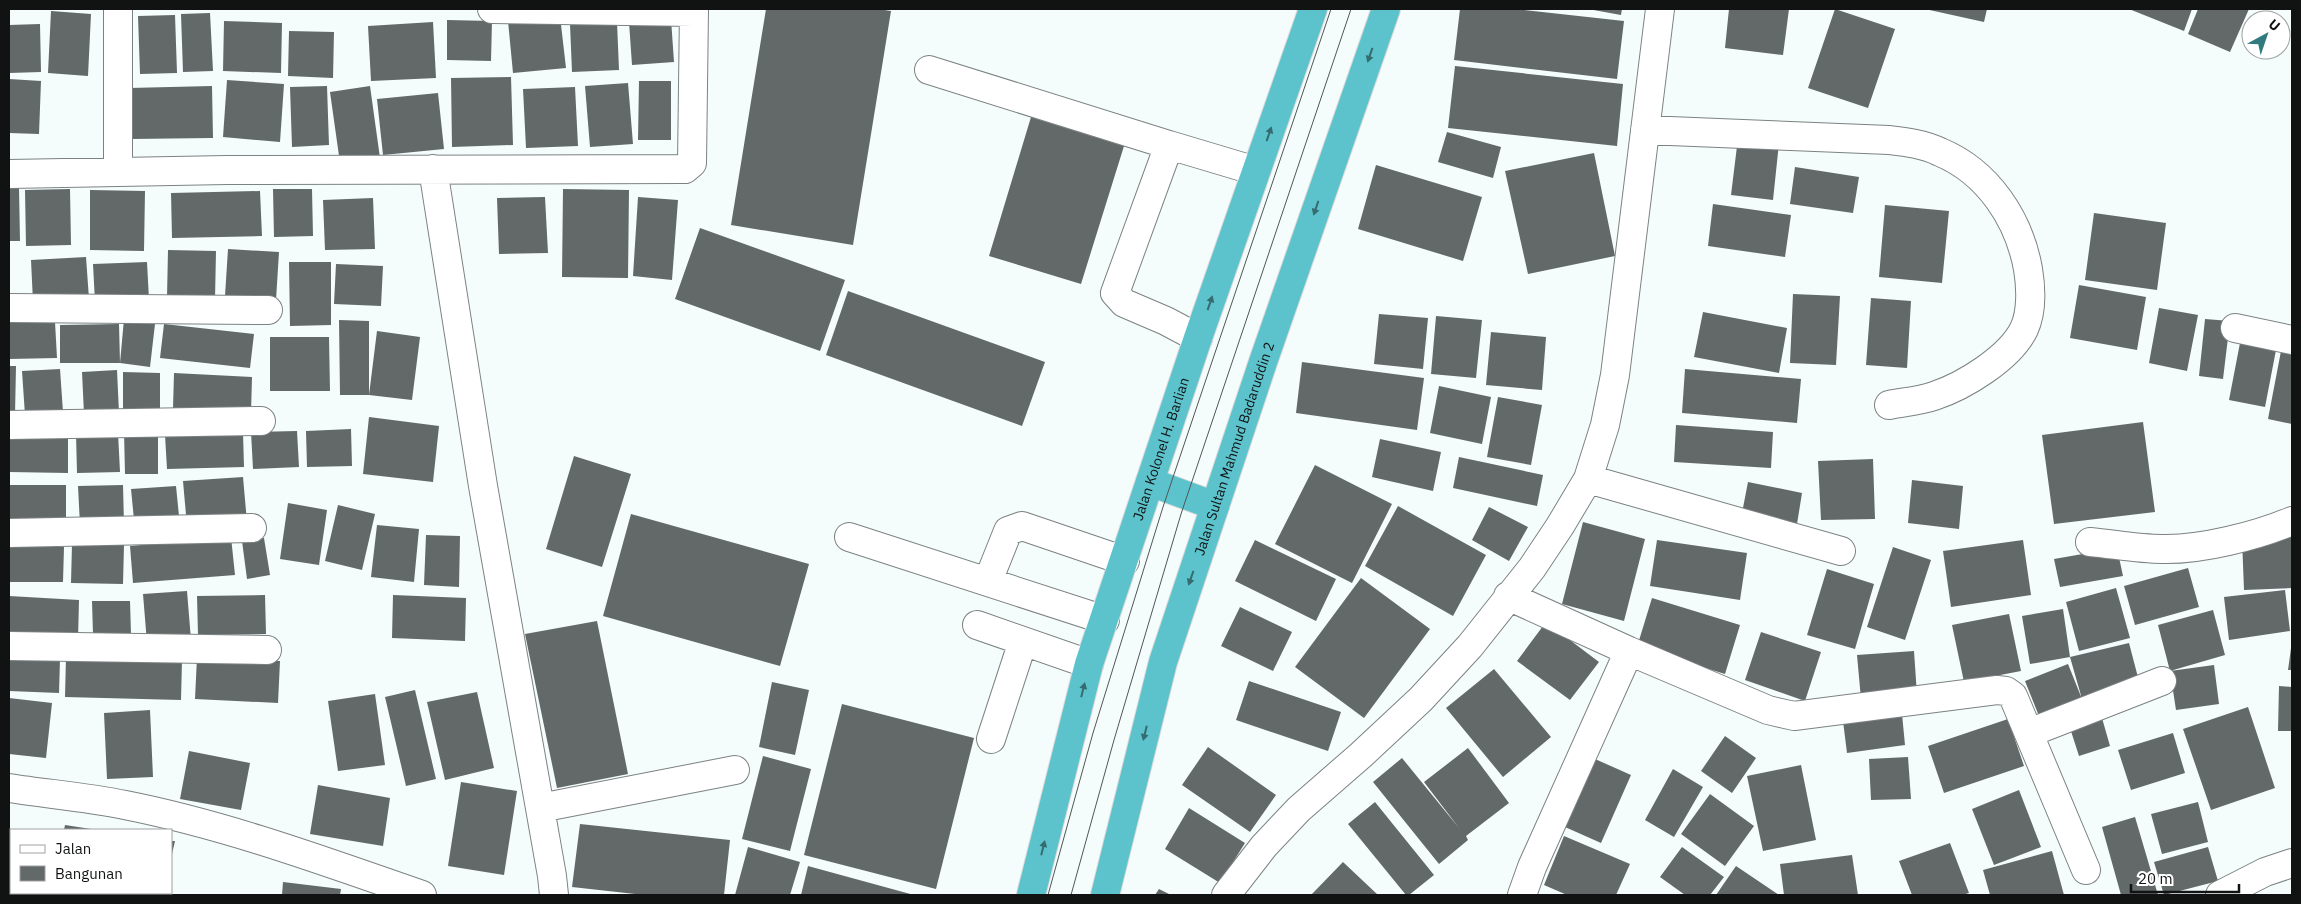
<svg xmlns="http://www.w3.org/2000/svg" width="2301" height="904" viewBox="0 0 2301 904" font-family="'IBM Plex Sans',sans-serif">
<rect width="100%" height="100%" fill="#f5fcfc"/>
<path fill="#636869" d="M766 9H878L891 11 853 245 731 225Z
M1460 9H1516L1624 21 1617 79 1454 60Z
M1588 9H1622L1621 15Z
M1729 9H1789L1783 55 1725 48Z
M1835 9 1895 29 1868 108 1808 88Z
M1925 9H1987L1984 22Z
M2129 9H2192L2184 31Z
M2198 9H2249L2230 52 2188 34Z
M51 11 91 14 88 76 48 73Z
M210 13 213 71 183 72 181 14Z
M175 15 177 73 140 74 138 16Z
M560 16 566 68 513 73 508 21Z
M671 19 674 62 632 65 629 22Z
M447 20 492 21 491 61 447 60Z
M224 21 282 23 281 73 223 71Z
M433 22 436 78 371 81 368 26Z
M617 22 619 70 572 72 570 24Z
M40 24 41 72 9 73V25Z
M289 31 334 32 333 78 288 76Z
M1455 66 1623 84 1617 146 1448 128Z
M511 77 513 145 452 147 451 78Z
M9 79 41 81 39 134 9 133Z
M227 80 284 84 280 142 223 137Z
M639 81H671V140H638Z
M628 83 633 144 590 147 585 86Z
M212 86 213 138 130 139 129 88Z
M327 86 329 145 292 147 290 87Z
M370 86 380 158 340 163 330 92Z
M575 87 578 146 526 148 523 89Z
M438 93 444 149 383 155 377 99Z
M1031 117 1124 146 1081 284 989 256Z
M1447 132 1501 147 1493 178 1438 162Z
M1738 138 1779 143 1773 200 1731 195Z
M1594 153 1615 256 1528 274 1505 171Z
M1376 165 1482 197 1463 261 1358 229Z
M1795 167 1859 177 1853 213 1790 204Z
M9 188H19L20 241H9Z
M70 189 71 245 26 246 25 190Z
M273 189H312L313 236 274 237Z
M563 189 629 190 628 278 562 277Z
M90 190 145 191 144 251 90 250Z
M260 191 262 236 172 238 171 193Z
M545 197 548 253 499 254 497 198Z
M638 197 678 200 672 280 633 276Z
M373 198 375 249 325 250 323 200Z
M1713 204 1791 215 1785 257 1708 246Z
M1885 205 1949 211 1942 283 1879 277Z
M2094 213 2166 223 2157 290 2085 280Z
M700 228 845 280 820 351 675 299Z
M228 249 279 252 276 300 225 296Z
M168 250 216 251 215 299 167 298Z
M86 257 89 299 33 302 31 260Z
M147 262 149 300 95 302 93 264Z
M289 262H331V325L290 326Z
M336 264 383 266 381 306 334 304Z
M2079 285 2146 297 2137 350 2070 338Z
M848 291 1045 362 1022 426 826 355Z
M1793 294 1840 296 1836 365 1790 363Z
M1871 298 1911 301 1907 368 1866 365Z
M2159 308 2198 315 2187 371 2149 363Z
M1703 312 1787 328 1779 373 1694 357Z
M1379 314 1428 318 1423 369 1374 364Z
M1436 316 1482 320 1476 378 1431 374Z
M124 319 155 324 150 367 120 363H60V325L119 324 120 363Z
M2205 319 2230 321 2223 379 2199 376Z
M339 320 369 321V395L377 331 420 337 412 400 369 395H340Z
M55 322 57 358 9 359V323Z
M164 324 254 334 250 368 160 358Z
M1491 332 1546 337 1542 390 1486 385Z
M270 337H329L330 391H270Z
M2240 343 2276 350 2265 407 2229 400Z
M2281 351 2292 353V424L2268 419Z
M1302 362 1424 378 1417 430 1296 413Z
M9 366H16L15 415H9Z
M60 369 63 412 25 415 22 371Z
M1685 369 1801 379 1797 423 1682 413Z
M117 370 119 413 84 414 82 372Z
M123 372 160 373V410L123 409Z
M174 373 252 377 251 413 173 409Z
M1439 386 1491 397 1482 444 1430 433Z
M1498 397 1542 405 1531 465 1487 457Z
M369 417 439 426 433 482 363 474Z
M2143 422 2155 512 2054 524 2042 435Z
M1676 425 1773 432 1771 468 1674 462Z
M351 429 352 466 307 467 306 431Z
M124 431H158V474H125Z
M297 431 299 467 253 469 251 432Z
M118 433 120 472 77 473 76 434Z
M243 433 244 467 167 469 165 435Z
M9 434 68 436V473L9 472Z
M1380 439 1441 452 1433 491 1372 477Z
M574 456 631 474 602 567 546 549Z
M1459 457 1543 475 1537 506 1453 488Z
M1873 459 1875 519 1821 520 1818 461Z
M1315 465 1392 504 1352 583 1275 544Z
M243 477 247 522 187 526 183 481Z
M1912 480 1963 486 1959 529 1908 523Z
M1748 482 1802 493 1797 524 1742 513Z
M9 485H66V521H9Z
M123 485 124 524 80 525 78 486Z
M176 486 180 526 135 530 131 489Z
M288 503 327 510 319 565 280 559Z
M338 505 375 514 362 570 325 561Z
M1398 506 1486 555 1453 616 1365 566Z
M1489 507 1528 527 1509 561 1472 540Z
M631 514 809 564 780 666 603 616Z
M1583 522 1645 539 1624 621 1562 604Z
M377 525 419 529 414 582 371 577Z
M426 535 460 536 459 587 424 585Z
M231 537 235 575 133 583 130 546Z
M2292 537V588L2244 590 2242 539Z
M264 538 270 575 247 579 242 541Z
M1255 540 1336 579 1316 621 1235 581Z
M1657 540 1747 553 1740 600 1650 586Z
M2023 540 2031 595 1951 607 1943 551Z
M72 544 124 545 123 584 71 583Z
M9 546 64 547 63 582H9Z
M1893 547 1931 560 1905 640 1867 627Z
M2117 548 2123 576 2060 587 2054 559Z
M2188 568 2199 607 2135 625 2124 586Z
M1827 569 1874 584 1855 649 1807 635Z
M1361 578 1430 629 1364 718 1295 667Z
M2116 588 2130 638 2079 651 2066 602Z
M2285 590 2290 631 2229 640 2224 597Z
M187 591 191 640 147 643 143 594Z
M265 595 266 634 198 635 197 596Z
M393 595 466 598 465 641 392 638Z
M9 596 79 600 78 640 9 637Z
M1652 598 1740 625 1725 674 1637 647Z
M92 601H130L131 634H93Z
M1240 607 1292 632 1273 671 1221 646Z
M2063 609 2070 657 2030 664 2022 616Z
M2213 610 2225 655 2170 671 2214 665 2219 704 2176 710 2170 671 2158 625Z
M2009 614 2021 671 1964 682 1952 625Z
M597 621 628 774 557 788 525 634Z
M1546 622 1599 662 1570 700 1517 661Z
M1761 632 1821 652 1805 701 1745 680Z
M2129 643 2140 685 2082 699 2070 657Z
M2291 648H2292V670H2288Z
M1914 651 1917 695 1861 699 1857 655Z
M9 656 60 659 59 693 9 691Z
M66 657 182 660 181 700 65 697Z
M197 657 280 661 278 703 195 699Z
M2068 664 2082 699 2039 716 2025 681Z
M1494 669 1551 737 1503 777 1446 708Z
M1249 681 1341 712 1328 751 1236 720Z
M772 682 809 690 795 755 759 747Z
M2279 686 2292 687V731H2278Z
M415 690 436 779 406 786 385 697Z
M477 692 494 768 445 780 427 702Z
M375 694 385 765 338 771 328 701Z
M9 698 52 703 46 758 9 754Z
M842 704 974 738 936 889 804 855Z
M2248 707 2275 788 2211 810 2183 729Z
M150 710 153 777 107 779 104 713Z
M1902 714 1905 745 1847 753 1843 721Z
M2102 718 2110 746 2079 756 2070 728Z
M2008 719 2024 766 1944 793 1928 746Z
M2173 733 2185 773 2131 790 2118 750Z
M1725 736 1756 758 1732 793 1701 771Z
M1208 747 1276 795 1250 832 1182 785Z
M1468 748 1509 803 1466 836 1468 840 1439 864 1373 782 1402 758 1459 828 1424 782Z
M189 751 250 763 241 810 180 799Z
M763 756 811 769 790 851 742 839Z
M1908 757 1911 799 1871 800 1869 759Z
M1595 759 1631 775 1601 843 1565 827Z
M1801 765 1816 840 1763 851 1747 776Z
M1673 769 1703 787 1674 837 1645 820Z
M461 782 517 791 504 875 448 866Z
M318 785 390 798 383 846 310 834Z
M2019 790 2041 847 1994 865 1972 809Z
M1710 794 1754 826 1725 866 1681 834Z
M1375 802 1434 875 1409 895H1406L1348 824Z
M2198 802 2208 842 2162 854 2151 814Z
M1189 808 1245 843 1220 883 1165 849Z
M2135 817 2158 895H2121L2102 827Z
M580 824 730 840 724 895H644L572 887Z
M65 825 91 829V830H64Z
M1564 836 1630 864 1616 895H1567L1544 885Z
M171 841H175L172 854H171Z
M1950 843 1969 893 1962 895H1912L1899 861Z
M748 847 800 862 790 895H735Z
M1682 847 1724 877 1710 895H1685L1660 877Z
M2208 847 2218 881 2164 895 2154 862Z
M2052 851 2064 895H1990L1983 870Z
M1852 855 1858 895H1784L1780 864Z
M1343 862 1378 895H1311Z
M808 866 914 895H801Z
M1736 866 1779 895H1716Z
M283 882 341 889 340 895H282Z
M1159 889 1171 895H1155Z
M54 893H118L117 895H53Z
M122 893H165V895H122Z"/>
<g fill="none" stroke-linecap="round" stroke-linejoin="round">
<defs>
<path id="minor" d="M492 9 694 12
M929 70 1169 145
M1645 130 1889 140C1906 142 1924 144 1940 152 1988 172 2019 219 2028 269 2031 287 2032 312 2024 329 2010 358 1964 386 1934 396 1920 401 1904 402 1889 405
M433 169 483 486 552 876 554 895
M118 172V9
M9 174 227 170 685 169 692 163 694 9
M9 308 268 310
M2235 328 2292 340
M1198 338 1166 321 1124 303 1115 293 1169 145 1256 171
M9 425 261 421
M1588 479 1841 551
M9 533 252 528
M849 537 1105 620
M2090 542C2113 544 2138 549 2162 549 2201 550 2256 536 2292 521
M988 581 1008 531 1022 526 1125 561
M1508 596 1629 651 1768 710 1794 716 1997 690 2006 691 2013 696 2086 870
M977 625 1089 664
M9 646 267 650
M2029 733 2162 681
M991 739 1023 641
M9 788C47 794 87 797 125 805 226 825 324 861 422 895
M540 808 735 770
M1226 895 1264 846 1299 809 1361 755 1421 699 1470 646 1532 568 1560 526 1588 479 1605 425 1615 375 1660 9
M1522 895 1532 867 1629 651
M2220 895 2265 872 2292 863"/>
<g id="highway">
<path d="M1150 482 1215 506"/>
<path id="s1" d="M1031 895 1089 664 1198 338 1313 9"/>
<path id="s2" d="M1105 895 1163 662 1263 362 1386 9"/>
</g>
</defs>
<use href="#minor" stroke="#7c8282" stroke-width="30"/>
<use href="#highway" stroke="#d9d9d9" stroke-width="30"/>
<use href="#minor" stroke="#fff" stroke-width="28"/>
<use href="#highway" stroke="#5cc3cc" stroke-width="28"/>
<path stroke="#525555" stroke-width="1" d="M1048 895 1093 733 1163 507 1331 9
M1071 895 1114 740 1181 514 1351 9"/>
</g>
<defs><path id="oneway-solid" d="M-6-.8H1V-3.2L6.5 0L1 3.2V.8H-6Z" transform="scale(1.25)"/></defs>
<g fill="#366b70">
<use href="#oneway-solid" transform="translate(1370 55) rotate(109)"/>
<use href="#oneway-solid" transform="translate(1269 134) rotate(-71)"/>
<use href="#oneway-solid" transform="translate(1316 208) rotate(109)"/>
<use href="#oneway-solid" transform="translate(1210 303) rotate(-71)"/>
<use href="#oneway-solid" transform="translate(1191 578) rotate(109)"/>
<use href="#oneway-solid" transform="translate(1083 690) rotate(-76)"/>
<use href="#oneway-solid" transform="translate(1145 733) rotate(104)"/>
<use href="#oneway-solid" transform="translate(1043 848) rotate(-76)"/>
</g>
<g text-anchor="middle" stroke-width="4" stroke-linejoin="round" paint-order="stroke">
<g font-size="14" fill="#111313" stroke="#fff">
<text dy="5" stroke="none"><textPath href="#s1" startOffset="465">Jalan Kolonel H. Barlian</textPath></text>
<text dy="5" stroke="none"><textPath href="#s2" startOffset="465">Jalan Sultan Mahmud Badaruddin 2</textPath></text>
</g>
</g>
<rect width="2301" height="904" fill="none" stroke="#111313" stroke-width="20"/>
<rect x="10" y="829" width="162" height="65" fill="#ffffff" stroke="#a0a1a1"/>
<rect x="20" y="845" width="25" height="8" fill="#ffffff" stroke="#a0a1a1"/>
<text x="55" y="854" font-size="15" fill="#111313">Jalan</text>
<rect x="20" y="866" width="25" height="15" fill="#636869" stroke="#a0a1a1"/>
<text x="55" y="879" font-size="15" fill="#111313">Bangunan</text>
<g transform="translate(2266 35) rotate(40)"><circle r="24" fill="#ffffff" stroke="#a0a1a1"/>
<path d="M0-4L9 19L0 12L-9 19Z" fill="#317a80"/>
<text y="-8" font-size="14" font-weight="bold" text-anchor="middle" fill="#111313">U</text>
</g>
<path d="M2131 884v8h108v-8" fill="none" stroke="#111313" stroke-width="2.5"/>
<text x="2138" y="884" font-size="15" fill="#111313" stroke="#ffffff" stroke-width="4" paint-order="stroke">20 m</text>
</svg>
